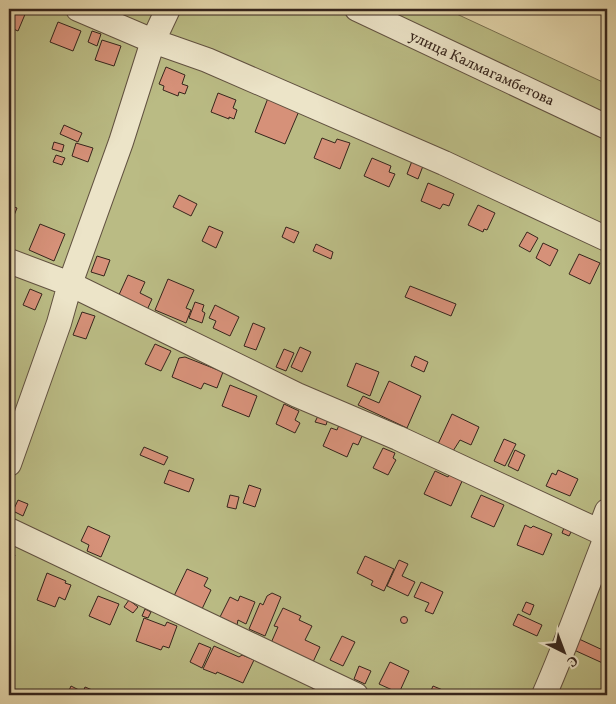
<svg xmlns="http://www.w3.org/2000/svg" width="616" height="704" viewBox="0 0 616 704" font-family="Vollkorn,serif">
<rect width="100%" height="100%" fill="#e2d5aa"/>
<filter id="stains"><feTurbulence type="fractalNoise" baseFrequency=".004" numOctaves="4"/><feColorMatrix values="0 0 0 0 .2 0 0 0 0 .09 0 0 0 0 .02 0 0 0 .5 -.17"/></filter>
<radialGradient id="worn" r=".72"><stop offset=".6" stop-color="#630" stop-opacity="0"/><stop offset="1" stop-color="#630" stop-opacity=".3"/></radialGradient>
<path fill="#babb84" stroke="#787050" d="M9 9H446L607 84V695H9Z"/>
<path fill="#d69179" stroke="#36251c" d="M9 9H18L26 12 18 31 9 27Z
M58 22 81 31 73 51 50 42Z
M92 31 101 34 97 46 88 42Z
M102 40 121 46 114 66 95 60Z
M166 67 185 75 182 84 188 86 185 94 179 92 178 96 163 90 164 86 159 84Z
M218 93 236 100 233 108 237 110 234 119 229 117V119L211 112Z
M268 98 299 111 285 144 255 132Z
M64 125 82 133 78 142 60 134Z
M322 138 335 143 337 139 350 143 340 169 314 158Z
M54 142 64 145 62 152 52 149Z
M76 143 93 148 88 162 72 156Z
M56 155 65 158 62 165 53 162Z
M372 158 391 166 389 172 395 174 389 187 364 176Z
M412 161 423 166 418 179 407 174Z
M428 183 454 194 449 206 443 204 440 209 421 201Z
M179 195 197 204 191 216 173 207Z
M9 205 17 208 9 228Z
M478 205 495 213 487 230 484 229 483 232 468 225Z
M40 224 65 234 54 261 29 250Z
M209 226 223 232 216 248 202 241Z
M286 227 299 232 294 243 282 237Z
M527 232 538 238 530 252 519 246Z
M543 243 558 250 550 266 536 258Z
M316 244 333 252 331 259 313 251Z
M579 254 600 263 590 284 569 274Z
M97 256 110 260 104 276 91 272Z
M128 275 145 282 140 293 152 299 147 310 118 297Z
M168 279 194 290 186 308 191 310 186 323 155 310Z
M410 286 456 304 451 316 405 297Z
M30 289 42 294 35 310 23 305Z
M195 302 204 305 202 311 205 313 202 323 189 318Z
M215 305 239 317 230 336 213 328 216 321 209 318Z
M82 312 95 316 86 339 73 335Z
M253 323 265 328 256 350 244 346Z
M155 344 171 351 161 371 145 364Z
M300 347 311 352 302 372 291 367Z
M284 349 294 353 286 371 276 367Z
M415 356 428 362 424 372 411 366Z
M185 357 223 372 217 388 204 383 201 389 172 377 179 358Z
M356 363 379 372 370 396 347 386Z
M389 381 421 396 407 428 358 405 363 396 379 403Z
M230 385 257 396 249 417 222 406Z
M284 404 299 411 295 420 300 423 295 433 276 424Z
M452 414 479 427 471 445 460 440 453 451 438 444Z
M318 416H329L326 425 315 422Z
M339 425 362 436 358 445 353 443 347 457 323 446 331 428 337 430Z
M504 439 516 444 505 466 494 461Z
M144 447 168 457 164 465 140 455Z
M383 448 395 453 393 458 396 460 388 475 373 468Z
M515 450 525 455 518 471 508 466Z
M169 470 194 479 189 492 164 483Z
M558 470 578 479 570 496 546 486 552 473 556 475Z
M435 471 448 477 450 473 463 479 451 506 424 494Z
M249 485 261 489 255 507 243 503Z
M230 495 239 497 236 509 227 507Z
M481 495 504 505 494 527 471 517Z
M18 500 28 504 23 516 13 511Z
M525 525 531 528 533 526 552 534 543 555 517 545Z
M565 525 573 528 569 536 562 533Z
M88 526 110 536 101 557 87 551 89 545 81 541Z
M9 553 15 555 9 568Z
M365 556 394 569 384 591 371 585 373 581 357 573Z
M399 560 408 564 402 576 415 582 408 596 387 586Z
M187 569 208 578 204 586 211 590 202 609 174 596Z
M47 573 66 581 65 583 71 585 65 600 59 597 55 607 37 600Z
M421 582 443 592 433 614 425 611 429 603 414 597Z
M272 593 281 597 265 636 249 629 260 603 263 605 267 596Z
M98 596 119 604 110 625 89 616Z
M240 596 255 602 246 624 238 620 237 625 220 617 230 597 238 601Z
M129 600 138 607 133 613 124 607Z
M526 602 534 605 530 615 522 611Z
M283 608 301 616 299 620 312 626 305 640 320 647 313 662 271 643 278 627 274 626Z
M145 609 151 612 148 618 142 616Z
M518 614 542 625 537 636 513 625Z
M400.5 620a3.5 3.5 0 1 1 7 0a3.5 3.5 0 1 1-7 0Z
M144 618 165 626 167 622 177 626 169 648 163 646 161 650 136 641Z
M342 636 355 642 343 666 330 660Z
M579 639 607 652V665L574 650Z
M199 643 211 648 202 668 190 662Z
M214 646 239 657 242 655 254 660 243 683 217 672 216 674 203 669Z
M390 662 409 671 399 693 379 684Z
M359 666 371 671 365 684 354 679Z
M604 667 607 668V676L602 674Z
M71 686 83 692 85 687 97 692 96 695H67Z
M314 686 331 695H309Z
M433 686 455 695H429Z"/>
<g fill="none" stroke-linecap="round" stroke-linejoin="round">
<defs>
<path id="minor" d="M78 9 153 41 207 60 444 163 607 239
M357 9 607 127
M9 261 70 284 297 395 398 438 607 535
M9 464 59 323 70 284 121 142 153 41 168 9
M9 530 356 695
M599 532 607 511
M544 695C567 643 586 588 607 535"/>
</defs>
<use href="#minor" stroke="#615140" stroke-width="26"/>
<use href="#minor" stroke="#ece4c8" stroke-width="24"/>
</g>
<g text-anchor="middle" stroke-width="4" stroke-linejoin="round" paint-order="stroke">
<g font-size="15" fill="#36251c" stroke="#ece4c8">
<text transform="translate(482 68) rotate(25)" y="5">улица Калмагамбетова</text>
</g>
</g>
<rect width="616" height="704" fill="none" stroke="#e2d5aa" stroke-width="30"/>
<rect x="10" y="10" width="596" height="684" fill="none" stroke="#36251c" stroke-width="2.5"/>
<rect x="15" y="15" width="586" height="674" fill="none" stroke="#36251c"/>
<g transform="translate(564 652) rotate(138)" stroke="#ece4c8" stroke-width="4" paint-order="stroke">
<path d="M0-4L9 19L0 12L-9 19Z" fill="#36251c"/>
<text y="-8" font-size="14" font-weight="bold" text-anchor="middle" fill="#36251c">С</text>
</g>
<rect width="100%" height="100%" filter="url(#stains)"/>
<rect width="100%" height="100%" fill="url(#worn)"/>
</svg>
